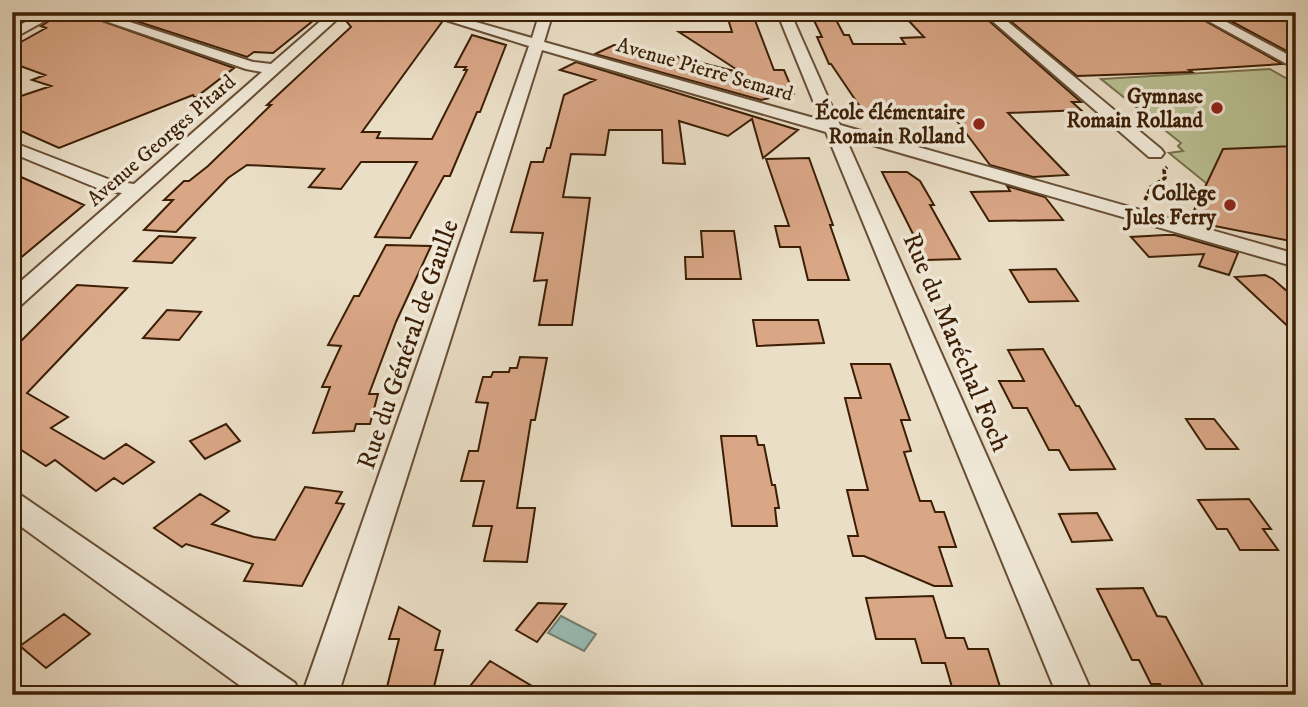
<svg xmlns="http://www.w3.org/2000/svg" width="1308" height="707" viewBox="0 0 1308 707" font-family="'IM FELL DW Pica',serif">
<rect width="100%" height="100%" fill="#eadec6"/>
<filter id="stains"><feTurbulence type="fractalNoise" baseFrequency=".00286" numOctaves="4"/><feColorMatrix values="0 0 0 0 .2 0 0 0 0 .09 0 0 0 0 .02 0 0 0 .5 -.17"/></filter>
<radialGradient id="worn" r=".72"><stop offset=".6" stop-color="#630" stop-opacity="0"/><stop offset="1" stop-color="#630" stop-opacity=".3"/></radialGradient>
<path fill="#b9c193" stroke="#7a704c" stroke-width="2" d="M1270 69 1296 84V192L1222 196 1169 153 1183 151 1178 146 1181 143 1101 79Z"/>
<path fill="#98bcb6" stroke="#737d6f" stroke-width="2" d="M561 616 596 634 584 651 548 633Z"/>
<path fill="#d9a686" stroke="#3b1e04" stroke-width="2" d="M64 12H77L234 68 195 98 193 95 59 148 12 127V99L51 86 32 80 45 75 12 63V47L46 28 41 26Z
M108 12H324L273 53 254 52 247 57Z
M348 12H418L442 22 362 132H380L377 138 432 139 467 70H464L466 67H455L472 35 506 45 480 112H477L450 176H444L410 238 375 237 417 162H361L341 189 309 187 324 169 247 165 228 178 176 232 144 230 173 200H164L184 181H189L208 166 271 105H267L351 27 343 17Z
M726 12H751L753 15 774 70H784L794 94 784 96 786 101 779 96 761 100 595 54 614 45 621 46 626 44 742 73 679 32H732Z
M810 12H832L844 35H849L853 44H905L901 38 924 37 908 20H988L1081 102H1072L1081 110 1008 113 1068 175 1033 177 990 165 953 116 869 120 831 64H829L817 37H822Z
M1038 12H1189L1282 64 1189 70 1192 72 1077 76 1009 20 1046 18Z
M1214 12H1296V56Z
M576 62 798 130 763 158 752 119 728 136 679 121 685 164 663 163 662 130H609L605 155 571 154 563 197 590 198 572 325H539L547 280 534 281 543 233 511 232 531 162H543L547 148H550L564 95 595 80 560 70Z
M1296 146V242L1189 221 1223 149Z
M809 158 833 225H830L849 280H808L800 247H780L775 226H789L766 159Z
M882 172H907L920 181 934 205H930L960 259 926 260Z
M12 173 84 205 12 265Z
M1007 186 1045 197 1063 220 989 221 971 192 1010 191Z
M701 231H734L741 279H686L685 257H703Z
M1165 235H1175L1238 253 1229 275 1199 266 1204 254 1149 257 1131 237Z
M159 236 195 238 172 263 134 261Z
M386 245 431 246 396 322 369 394H378L370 424H356L354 431 313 433 330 387H322L341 346 328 345 354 296H359Z
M1056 269 1078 301 1029 302 1010 270Z
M1265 275 1273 279 1296 299V334L1235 277Z
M77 285 127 288 27 393 68 417 51 428 104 459 126 444 154 462 123 484 114 478 96 491 55 460 46 466 12 444V350Z
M167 310 201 312 179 340 143 338Z
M753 320H818L824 343 757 346Z
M1043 349 1076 406H1079L1115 469 1070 470 1059 450H1049L1027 408H1013L999 381H1024L1008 350Z
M520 357 547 358 535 420H531L517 508H535L527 562 484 561 492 526H473L484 481H461L469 451H478L488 403 476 402 483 377H491L493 372H509L510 368H517Z
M851 364H890L910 420H901L911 451 904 452 920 501H931L935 512H944L956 547H939L952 586H934L864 556H853L848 536H858L847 490H868L845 398H861Z
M1186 419H1214L1238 449H1206Z
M226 424 240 441 205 459 190 441Z
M721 436H756L758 445H764L772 485H775L779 508H775L777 526H732Z
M305 487 342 492 336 503 344 504 302 586 244 581 253 564 186 544 182 547 154 528 200 494 229 511 212 524 254 537 275 540Z
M1249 499 1271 529H1263L1278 550H1240L1227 529H1217L1198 500Z
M1097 513 1112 540 1072 542 1059 514Z
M1143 588 1157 616 1166 617 1208 695H1166L1160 684H1151L1139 660H1132L1097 589Z
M933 596 946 638H964L968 649H988L1002 693 954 694 945 663H922L915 639H876L866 598Z
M538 603 566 604 537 642 516 630Z
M399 607 440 631 435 650H443L432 695H385L399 639H389Z
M64 614 90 634 46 668 20 646Z
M490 661 547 695H463Z"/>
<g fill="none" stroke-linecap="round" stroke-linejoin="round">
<defs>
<path id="street" d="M45 12H61L12 39V29Z
M79 12H99L253 62 271 64 331 12H345L20 306 12 308V289L122 193 102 190 12 153V142L113 181 134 184 262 72 246 69Z
M420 12H441L532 38 540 12H553L544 42 821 120 777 12H790L840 125 1296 254V267L845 137 1093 695H1057L826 132 542 50 338 695H302L529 46Z
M982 12H996L1161 149 1164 153 1161 157H1149Z
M1192 12H1208L1296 59V69Z
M12 493 22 496 295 683 300 695H253L12 520Z"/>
</defs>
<use href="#street" stroke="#674e34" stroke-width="4"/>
<path stroke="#3b1e04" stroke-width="3.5" stroke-dasharray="4.5 2.5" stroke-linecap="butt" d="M1145 200 1151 187 1165 178 1164 170 1167 167"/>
<use href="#street" fill="#f1eada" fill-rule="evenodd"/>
</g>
<g fill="#8f2418" stroke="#f1eada" stroke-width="2.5">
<circle cx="1217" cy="108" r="7"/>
<circle cx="979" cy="124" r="7"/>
<circle cx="1230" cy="205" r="7"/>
</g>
<g text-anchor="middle" stroke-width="7" stroke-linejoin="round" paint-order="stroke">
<g font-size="21" fill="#3b1e04" stroke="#f1eada">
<text transform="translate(705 69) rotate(16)" y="7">Avenue Pierre Semard</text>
<text transform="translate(161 140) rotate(-41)" y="7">Avenue Georges Pitard</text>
</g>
<g font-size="21" font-weight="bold" fill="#3b1e04" stroke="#f1eada" text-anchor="end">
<text x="1203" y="103">Gymnase<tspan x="1203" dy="24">Romain Rolland</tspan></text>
<text x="965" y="119">École élémentaire<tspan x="965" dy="24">Romain Rolland</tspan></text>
<text x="1216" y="200">Collège<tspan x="1216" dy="24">Jules Ferry</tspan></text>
</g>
<g font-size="26" fill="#3b1e04" stroke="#f1eada">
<text transform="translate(957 342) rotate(67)" y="9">Rue du Maréchal Foch</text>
<text transform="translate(407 344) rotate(-71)" y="9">Rue du Général de Gaulle</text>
</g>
</g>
<rect width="1308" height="707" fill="none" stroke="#eadec6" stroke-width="42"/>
<rect x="14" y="14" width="1280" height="679" fill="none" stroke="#3b1e04" stroke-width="3.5"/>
<rect x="21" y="21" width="1266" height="665" fill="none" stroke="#3b1e04" stroke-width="2"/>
<rect width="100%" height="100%" filter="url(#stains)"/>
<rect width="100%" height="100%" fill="url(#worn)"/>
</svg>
